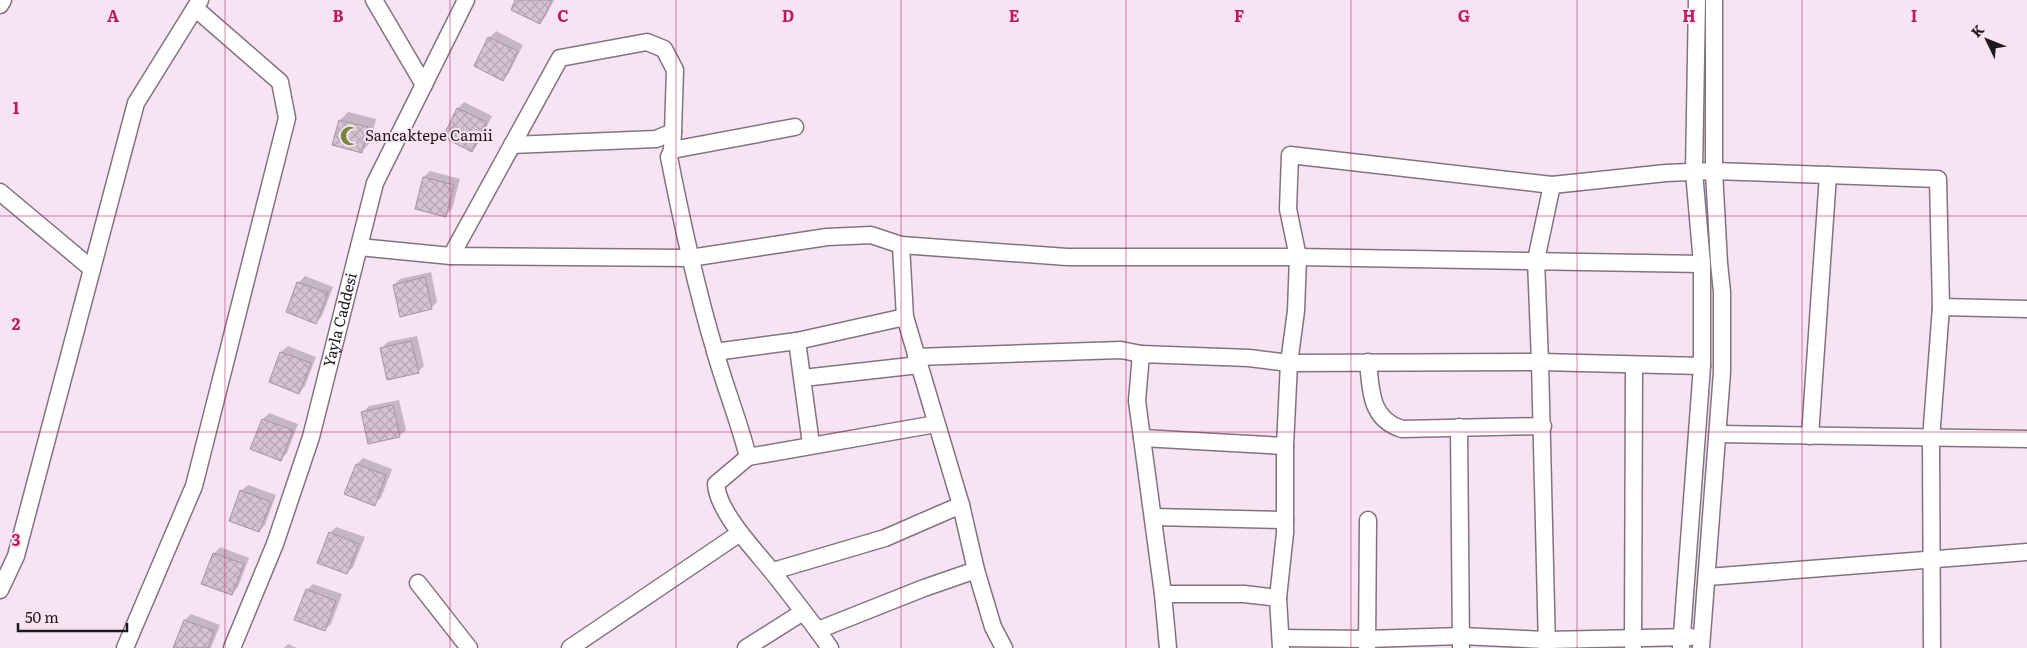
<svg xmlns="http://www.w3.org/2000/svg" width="2027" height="648" viewBox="0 0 2027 648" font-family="Literata,serif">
<defs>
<pattern id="building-cross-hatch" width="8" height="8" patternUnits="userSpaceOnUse" patternTransform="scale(1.25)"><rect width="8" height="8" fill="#d4c3d2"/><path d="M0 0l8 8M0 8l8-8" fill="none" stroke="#b6a7b4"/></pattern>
</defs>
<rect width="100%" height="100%" fill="#f6e4f3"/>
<path fill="#0003" d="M517 0H554L546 16 540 23Z
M496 31 523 45 509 73 503 79 476 66 489 38Z
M464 102 492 116 478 144 472 150 445 137 458 108Z
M348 112 376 119 370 143 361 152 340 120Z
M430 171 460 179 452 209 446 215 424 177Z
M431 272 437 302 431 308 394 285 400 279Z
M305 276 333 287 322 316 316 323 298 283Z
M417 336 424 366 418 372 381 349 387 342Z
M288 346 316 357 305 386 299 392 270 381 281 352Z
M399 400 406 430 399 436 362 413 369 406Z
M269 413 298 424 287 453 281 459 263 419Z
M363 458 392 469 381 498 374 504 357 464Z
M248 485 276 495 265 525 259 531 241 491Z
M336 527 365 537 353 567 347 573 330 533Z
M220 547 249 558 238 587 232 594 214 554Z
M313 584 342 594 331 624 324 630 307 590Z
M191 614 220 625 211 648H174L185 620Z
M288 644 297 648H284Z"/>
<path fill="url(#building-cross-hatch)" stroke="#a595a3" d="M515 0H552L540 24 511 10Z
M488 37 518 51 503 81 474 66Z
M457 108 487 122 472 152 443 137Z
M339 120 368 127 362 153 332 145Z
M423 177 454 185 446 217 415 209Z
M425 277 432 309 400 317 393 285Z
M297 282 328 293 316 324 286 312Z
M411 341 419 373 387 380 380 348Z
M280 352 311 363 299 394 269 382Z
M393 405 400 437 368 444 361 412Z
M262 419 293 430 281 461 250 449Z
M356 464 386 475 375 506 344 494Z
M240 490 271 502 259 532 229 521Z
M329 532 359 544 347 574 317 563Z
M213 553 244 564 232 595 201 584Z
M306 589 336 601 325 631 294 620Z
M184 620 214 631 208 648H173Z"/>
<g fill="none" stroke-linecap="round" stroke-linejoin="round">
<defs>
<g id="minor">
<path d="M374 0 424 85"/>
<path d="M0 5 3 0"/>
<path d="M512 145 656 139 673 132"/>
<path d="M672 150 795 127"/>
<path d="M0 192 92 269"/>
<path d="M901 245 905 317 961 505 976 570 993 627 1004 648"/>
<path d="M359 247 451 256 690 258 827 237 871 235 901 245 1067 257H1298L1702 264"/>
<path d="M451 256 560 58 647 42 664 49 675 70 673 132 672 150 669 157C682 223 696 288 715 351 725 387 739 421 748 457L716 484C718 513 756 551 774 574 793 598 812 622 830 648"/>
<path d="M1941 307 2027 309"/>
<path d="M797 341 811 444"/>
<path d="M715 352 797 341 905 317"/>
<path d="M916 357 1121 350 1141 354"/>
<path d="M1368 362C1371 391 1370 419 1402 429L1543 426"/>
<path d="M803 378 919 365"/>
<path d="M1459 427 1461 648"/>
<path d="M1719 434 2027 439"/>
<path d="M1810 436 1828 175"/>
<path d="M1142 438 1285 446"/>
<path d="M748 457 936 424"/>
<path d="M1153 517 1285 520"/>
<path d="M773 571 885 538 961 505"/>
<path d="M1708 577 2027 552"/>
<path d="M418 583 469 648"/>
<path d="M0 590 16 556 136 103 200 0"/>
<path d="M1163 594H1244L1278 598"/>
<path d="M818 630 924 588 976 570"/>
<path d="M1281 638 1367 639 1461 636 1546 640 1691 637"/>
<path d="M125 648 194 486 287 118 280 82 195 8"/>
<path id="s1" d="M232 648 275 544 311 437 375 183 466 0"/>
<path d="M570 648 740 533"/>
<path d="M746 648 803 612"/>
<path d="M1168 648 1163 594 1137 401 1141 354 1249 358 1289 363 1540 362 1536 260 1552 185 1666 173 1714 171 1938 179 1941 307 1931 439 1932 648"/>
<path d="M1281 648 1278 598 1285 533V446L1289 363 1296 311 1298 257 1288 209 1290 155 1552 185"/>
<path d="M1367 648 1368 520"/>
<path d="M1547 648 1540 362 1702 366"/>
<path d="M1633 648 1634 366"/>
<path d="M1681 648 1702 366V264L1694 172 1697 0"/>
<path d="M1701 648 1722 372V292L1719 263 1714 171V0"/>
</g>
</defs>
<use href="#minor" stroke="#837380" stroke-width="19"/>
<use href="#minor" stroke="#fff" stroke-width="16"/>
</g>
<path fill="none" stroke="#c2185b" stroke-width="1" stroke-opacity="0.55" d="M225 0V648M450 0V648M676 0V648M901 0V648M1126 0V648M1351 0V648M1577 0V648M1802 0V648M0 216H2027M0 432H2027"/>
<defs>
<symbol id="mosque-bare" viewBox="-9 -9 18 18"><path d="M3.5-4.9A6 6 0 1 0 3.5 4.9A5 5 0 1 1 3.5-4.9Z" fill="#768838" stroke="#f6e4f3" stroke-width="2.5" paint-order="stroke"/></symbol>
</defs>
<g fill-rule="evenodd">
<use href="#mosque-bare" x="336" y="122" width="28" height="28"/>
</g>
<g text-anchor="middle" stroke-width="4" stroke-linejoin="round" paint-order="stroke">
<g font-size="15" fill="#1f191e" stroke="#f6e4f3" text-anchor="start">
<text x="365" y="141">Sancaktepe Camii</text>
</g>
<g font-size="15" fill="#1f191e" stroke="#f6e4f3">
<text dy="5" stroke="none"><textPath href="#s1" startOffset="346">Yayla Caddesi</textPath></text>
</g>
</g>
<g font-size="16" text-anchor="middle" font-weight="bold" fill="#c2185b" stroke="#f6e4f3" stroke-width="4" stroke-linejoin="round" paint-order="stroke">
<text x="113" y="22">A</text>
<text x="338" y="22">B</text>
<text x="563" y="22">C</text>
<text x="788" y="22">D</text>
<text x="1014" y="22">E</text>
<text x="1239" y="22">F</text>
<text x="1464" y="22">G</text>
<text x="1689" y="22">H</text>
<text x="1914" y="22">I</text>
<text x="16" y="114">1</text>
<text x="16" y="330">2</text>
<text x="16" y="546">3</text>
</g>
<g transform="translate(1987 40) rotate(313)" stroke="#f6e4f3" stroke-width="4" paint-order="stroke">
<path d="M0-4L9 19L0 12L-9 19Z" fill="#1f191e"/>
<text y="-8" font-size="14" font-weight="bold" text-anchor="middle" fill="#1f191e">K</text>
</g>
<path d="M18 623v8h109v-8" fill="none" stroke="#1f191e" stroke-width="2.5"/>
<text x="25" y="623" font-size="15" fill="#1f191e" stroke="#f6e4f3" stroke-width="4" paint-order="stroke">50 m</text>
</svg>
